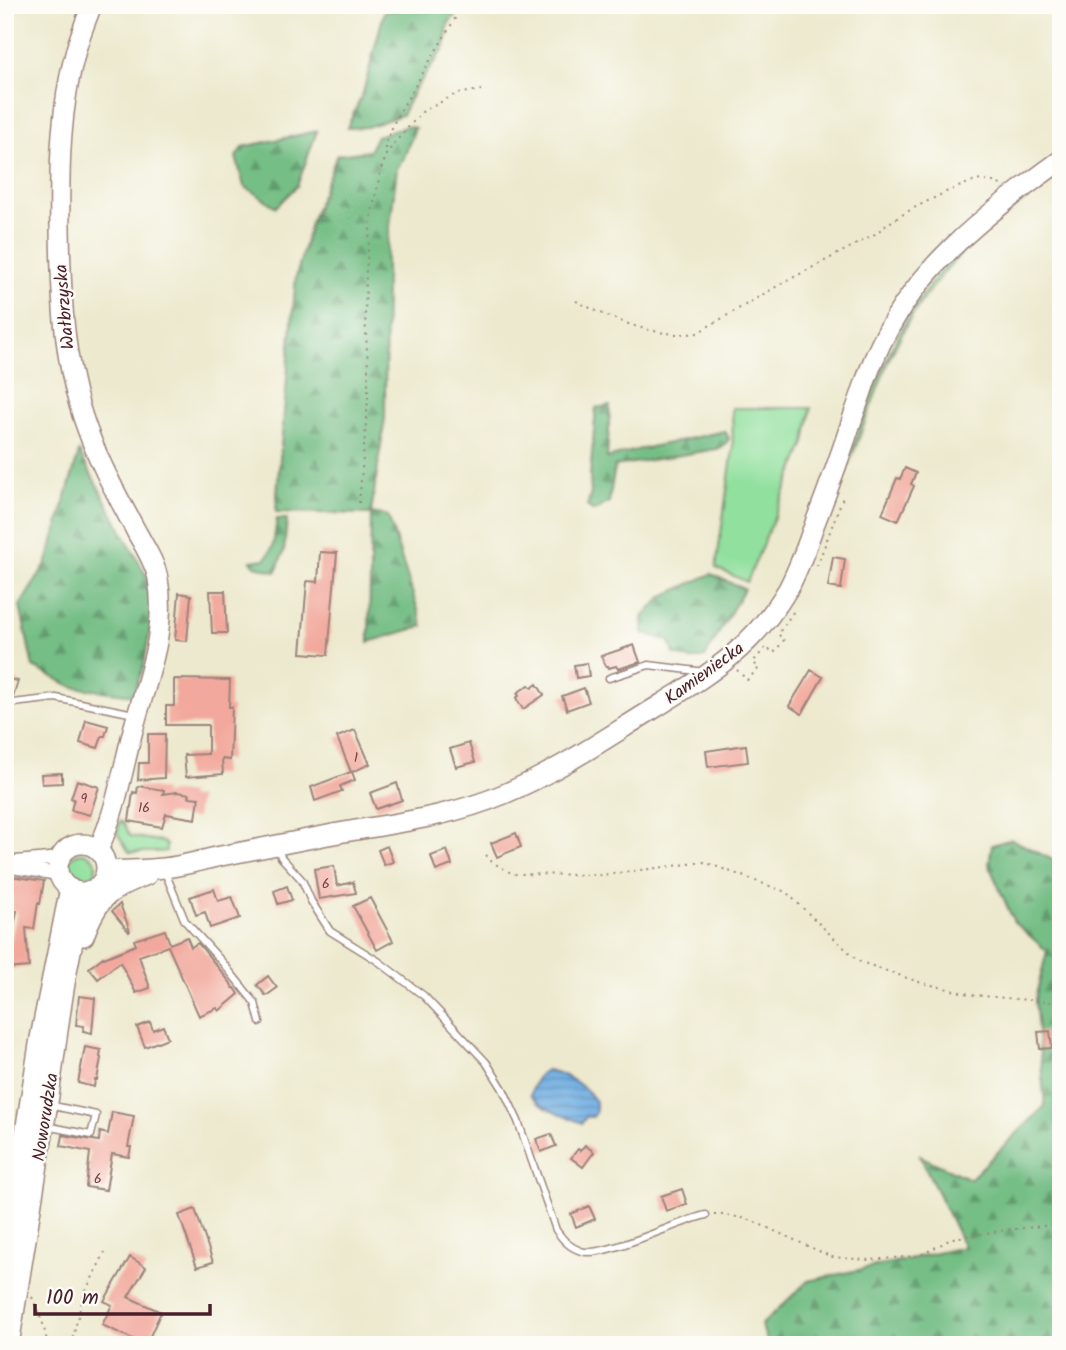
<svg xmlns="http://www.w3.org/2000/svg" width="1066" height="1350" viewBox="0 0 1066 1350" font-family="Kalam,sans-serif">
<defs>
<pattern id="forest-firs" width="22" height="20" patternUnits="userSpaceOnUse" patternTransform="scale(1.75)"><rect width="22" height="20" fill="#74be85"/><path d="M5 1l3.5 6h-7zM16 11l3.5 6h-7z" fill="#619a6d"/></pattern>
<pattern id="water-rules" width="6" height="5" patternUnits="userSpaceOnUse" patternTransform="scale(1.75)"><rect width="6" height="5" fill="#6eaee2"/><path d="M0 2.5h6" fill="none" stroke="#5c8db7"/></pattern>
</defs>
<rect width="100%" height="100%" fill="#fdfcf7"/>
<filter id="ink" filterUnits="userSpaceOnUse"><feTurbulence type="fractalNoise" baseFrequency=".0143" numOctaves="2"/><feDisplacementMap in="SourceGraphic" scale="14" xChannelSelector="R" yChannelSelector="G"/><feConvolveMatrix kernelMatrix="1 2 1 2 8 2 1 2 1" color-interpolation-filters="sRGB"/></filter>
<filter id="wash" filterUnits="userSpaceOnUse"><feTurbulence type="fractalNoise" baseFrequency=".00686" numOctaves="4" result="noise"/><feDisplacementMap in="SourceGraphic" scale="28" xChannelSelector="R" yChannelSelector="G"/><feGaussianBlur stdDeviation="1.57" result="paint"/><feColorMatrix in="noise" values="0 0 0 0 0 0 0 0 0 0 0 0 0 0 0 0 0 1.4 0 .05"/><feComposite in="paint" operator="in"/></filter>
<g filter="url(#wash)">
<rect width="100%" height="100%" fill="#ede9ce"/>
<path fill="#91e09e" stroke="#6e8064" stroke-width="2" d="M1061 170V173L977 237 944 272 925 296 907 324 889 359 840 488V484C866 411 888 333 939 273 974 233 1019 203 1061 170Z
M732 408H811L805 443 747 582 716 568 733 449Z
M120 821 124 823 130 836 163 842 166 845V851L157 852H129L117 833Z
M68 867a14 14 0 1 1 28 0a14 14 0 1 1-28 0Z"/>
<path fill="url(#forest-firs)" stroke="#5f6e58" stroke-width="2" d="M386 5H464L448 24 445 47 414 91 402 115 367 127 347 128 363 93Z
M407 126 415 128 403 160 397 168 386 259 385 418 371 513 388 516 423 626 369 642 371 514 276 512 278 481 296 277 311 222 337 155 369 151 377 136Z
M317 131 297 186 276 207 244 186 236 157 243 147Z
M610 406 607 458 637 450 725 431 729 439 722 448 615 466 609 502 594 511 587 506 591 493 590 476 596 408Z
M79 452 146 575 153 616 143 668 133 695 73 687 33 667 20 606 47 562Z
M277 519H287L284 551 276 572 255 566 251 561 266 559 273 546Z
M711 574 744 589 705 657 691 660 674 654 670 641 643 633V617L663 596Z
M1011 839 1061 864V1345H769L761 1325 808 1281 964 1247 920 1156 970 1179 1045 1106 1035 999 1047 951 1014 922 989 865 992 845Z"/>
<path fill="url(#water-rules)" stroke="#5c6686" stroke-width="2" d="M547 1070C565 1073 607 1095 593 1117H586L582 1123C566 1116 541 1110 530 1095 534 1085 536 1074 547 1070Z"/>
<g id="blocks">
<path fill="#f2a89c" d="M905 468 916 473 911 484 914 486 898 521 882 514 897 478 900 479Z
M320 552 337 553 328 655 301 653 307 581 318 582Z
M833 557 845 559 841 589 828 587Z
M210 591H225L227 633H212Z
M179 593 191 595 187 641 175 640Z
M634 645 640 662 618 669 616 666 609 668 608 666H606L601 656Z
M587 663 589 676 576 678 574 665Z
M811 670 823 677 802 714 789 706Z
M5 678 18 681 13 697 5 698Z
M174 679 230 680 229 707H232L230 760 222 759 223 774 186 777 184 755 208 754V725H166V706H174Z
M537 684 544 695 523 709 516 698 519 696 517 693 529 685 532 688Z
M584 688 589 702 567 710 562 696Z
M86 720 108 726 105 736H102L98 748 80 743Z
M355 730 370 764 352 772 355 780 340 786 342 791 315 801 311 787 351 772 337 737Z
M148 734H165L164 778 138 780 139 763H148Z
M469 743 475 762 456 767 450 749Z
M746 745 748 762 708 767 706 751Z
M62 773V783L42 784 41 774Z
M77 780 99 787 90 815 71 810 74 799 71 798Z
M397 783 402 800 376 809 370 793Z
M138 786 164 790 163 794 177 792 190 794 189 797 199 798 196 819 166 814 162 827 129 821 133 792 137 793Z
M516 833 521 847 497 857 491 843Z
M387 846 393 862 384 865 378 850Z
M447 850 452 865 436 871 431 856Z
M334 866 337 886 353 882 356 893 319 899 314 869Z
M5 874 10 876 44 881 40 904 38 903 34 929 26 928 29 967 5 969V946H10L17 911 11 910 13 898 5 897Z
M287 886 292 900 278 904 274 891Z
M214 889 218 901 232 897 240 918 210 928 205 912 196 915 190 897Z
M370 898 393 941 377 950 353 906Z
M120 904 130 931 129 932 112 911Z
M165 930 170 944 187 937 191 947 198 943 230 982 233 988H235L239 994 219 1011 217 1008 199 1016 168 946 139 956 150 988 136 993 120 962 98 979 89 968 103 957 104 958 136 945 134 940Z
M268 976 277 988 266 996 257 985Z
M79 996 95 998 92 1033 83 1031 84 1026 76 1025Z
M150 1022 153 1030 163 1026 168 1038 145 1047 137 1027Z
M1050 1031 1052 1048 1040 1049 1038 1032Z
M85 1047 101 1050 100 1057 101 1058 97 1080H95L94 1087 78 1083Z
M112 1112 134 1116 128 1147H131L129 1157 112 1154 106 1190 86 1187 90 1152 61 1146 63 1135 99 1141 100 1132 108 1134Z
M551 1134 556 1146 541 1152 536 1139Z
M585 1145 594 1152 583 1167 571 1158 578 1149 580 1151Z
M682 1189 687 1204 666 1211 661 1196Z
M589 1206 595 1219 576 1227 571 1214Z
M195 1209 213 1262 197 1267 179 1215Z
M130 1257 146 1267 128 1297 161 1312 146 1345 102 1325 112 1305 104 1301Z"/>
</g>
</g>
<g filter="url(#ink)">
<use href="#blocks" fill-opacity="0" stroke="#9c847c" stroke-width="2"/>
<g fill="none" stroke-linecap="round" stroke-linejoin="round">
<defs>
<path id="lane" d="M609 678 649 665 697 671 700 673
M5 704 56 698 134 714
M278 847 281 857 302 880 311 901 330 931 378 961 424 996 486 1062 503 1089 518 1121 556 1230C563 1240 569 1247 581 1251 603 1259 678 1221 706 1215
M165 872 185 921 223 963 255 1003 260 1022
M46 1126 91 1135 96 1115 49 1105"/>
<path id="street" d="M5 863 60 858
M11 867 59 874"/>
<path id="secondary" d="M92 5C86 20 80 35 76 50 60 107 59 169 60 228 61 295 63 363 86 426 99 463 118 497 136 531 144 546 155 562 158 579 168 633 145 683 132 734 122 773 115 814 98 850
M58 868a24 24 0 1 1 48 0a24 24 0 1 1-48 0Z
M106 871C125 870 145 870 164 868 183 866 202 860 221 856 257 849 292 842 328 835 387 824 448 818 504 794 557 772 606 738 655 708 711 673 753 648 788 589 799 569 807 545 815 523 829 487 842 451 854 414 861 396 866 377 874 359 911 270 985 215 1061 160
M84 936C98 897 110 889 147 875
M5 1258 40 1038 70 888
M9 1345C22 1262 36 1179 49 1096 59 1028 65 956 87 891"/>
</defs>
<use href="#lane" stroke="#9c847c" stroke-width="9"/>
<use href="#street" stroke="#9c847c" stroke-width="15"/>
<use href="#secondary" stroke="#9c847c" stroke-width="22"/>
<path stroke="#9c847c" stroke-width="2" stroke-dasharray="2 5" stroke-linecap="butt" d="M386 156V143L396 118 463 5
M576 301C611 319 657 339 697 333L781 284 872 236 892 221 912 209 946 192 976 180 993 182 1001 185
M359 503 368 400V368L365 315 366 270 372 212 381 169 388 152 396 141 422 112 456 94 481 90
M817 566 843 497
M737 670 747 680 759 668 753 662 766 647 774 653 784 640 778 634 794 611
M486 855 492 862 513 874 601 875 704 862 786 892 858 961 919 982 973 995 1061 1003
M714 1215H726L748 1219 832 1257 869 1260 919 1256 953 1238 1007 1230 1061 1224
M32 1297 43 1324 48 1345
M71 1345 83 1297 105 1252"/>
<use href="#lane" stroke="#fff" stroke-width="6"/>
<use href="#street" stroke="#fff" stroke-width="12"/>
<use href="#secondary" stroke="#fff" stroke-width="19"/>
</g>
</g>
<g text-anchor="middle" stroke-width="5" stroke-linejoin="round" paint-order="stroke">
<g font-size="14" fill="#744147">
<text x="356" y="762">1</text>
<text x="84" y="803">9</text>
<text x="144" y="812">16</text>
<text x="326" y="888">6</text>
<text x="98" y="1183">6</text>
</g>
<g font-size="18" fill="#4a1f2b" stroke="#fdfcf7">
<text transform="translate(64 307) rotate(-95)" y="6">Wałbrzyska</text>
<text transform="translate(704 673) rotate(-36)" y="6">Kamieniecka</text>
<text transform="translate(45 1117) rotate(-81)" y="6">Noworudzka</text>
</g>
</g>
<rect width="1066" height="1350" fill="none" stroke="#fdfcf7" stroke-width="28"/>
<path d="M35 1304v10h175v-10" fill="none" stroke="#4a1f2b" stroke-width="3.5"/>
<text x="46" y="1304" font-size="21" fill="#4a1f2b" stroke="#fdfcf7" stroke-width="5" paint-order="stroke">100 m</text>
</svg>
